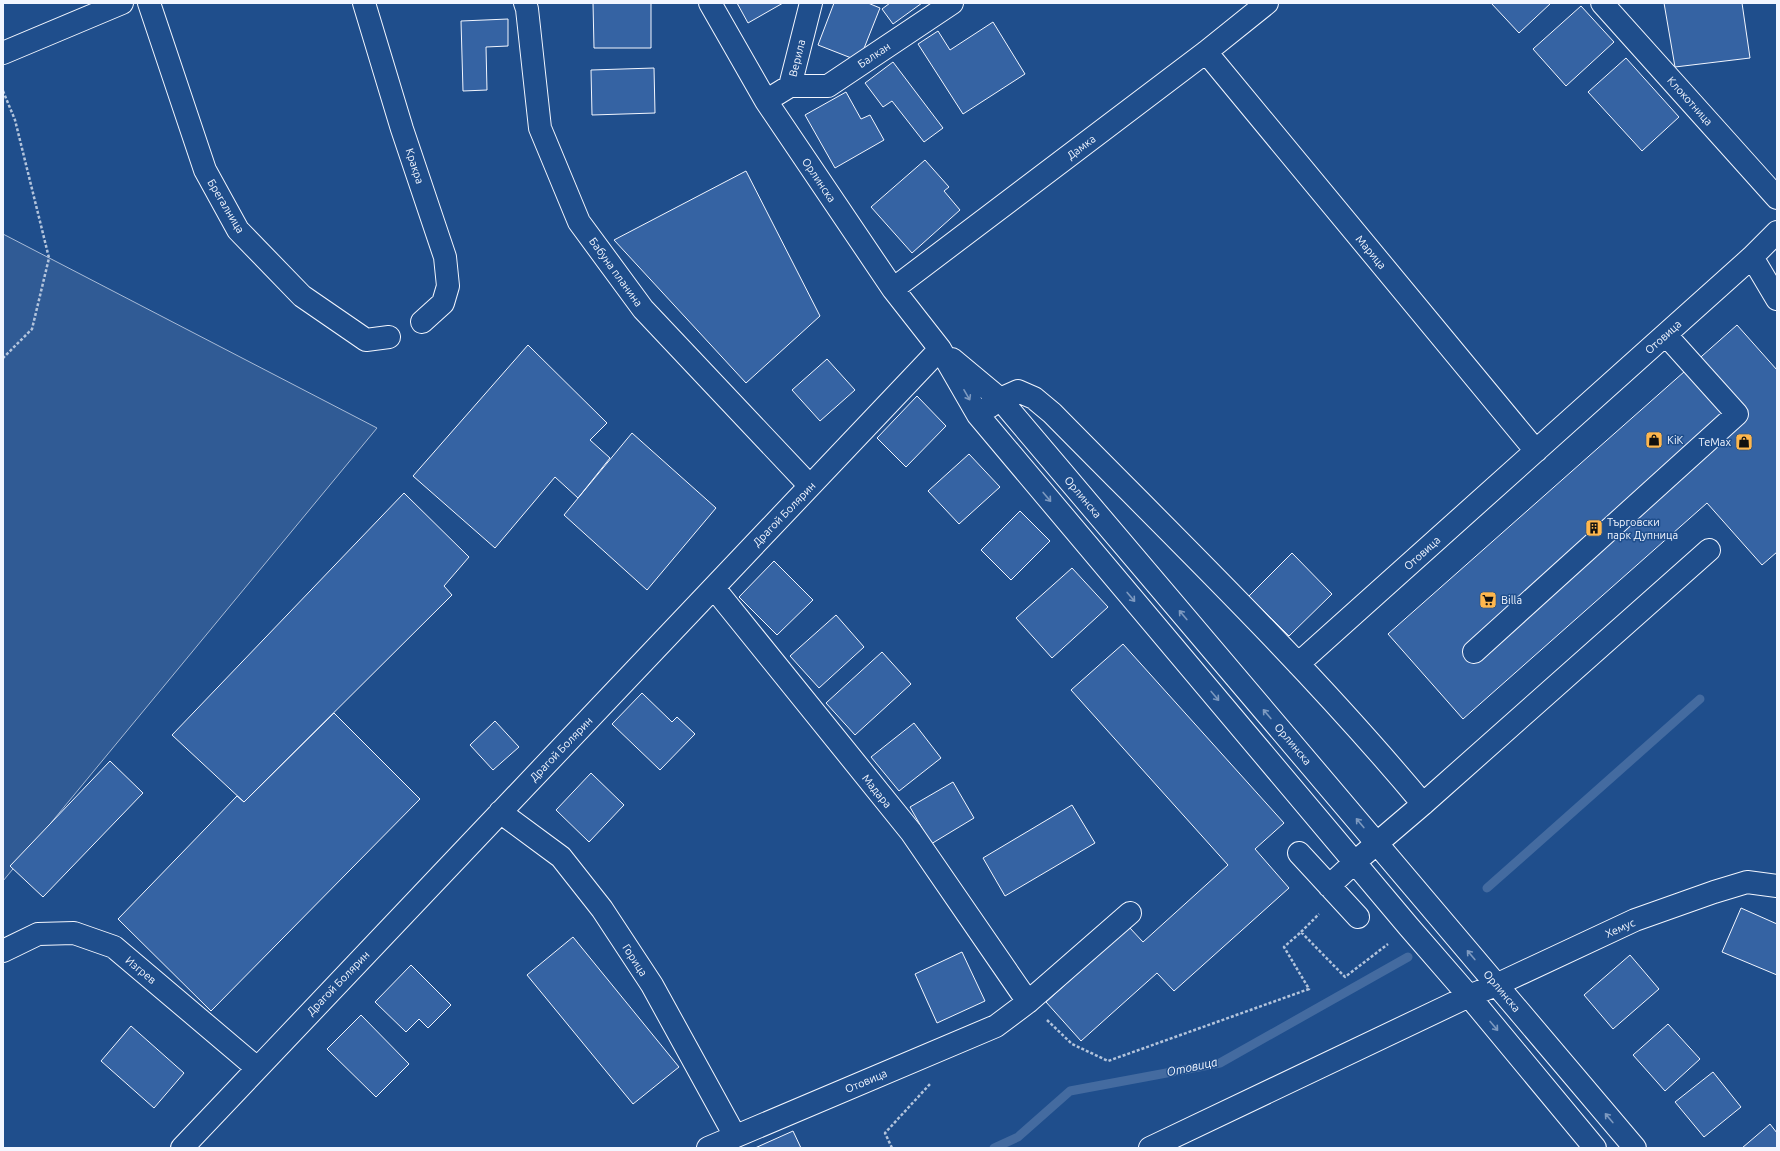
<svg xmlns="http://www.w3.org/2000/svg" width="1780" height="1151" viewBox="0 0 1780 1151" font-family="Ubuntu,sans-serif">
<rect width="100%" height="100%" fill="#1f4e8c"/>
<path fill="#305b95" stroke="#a8bbd7" d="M3 234 377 428 3 881Z"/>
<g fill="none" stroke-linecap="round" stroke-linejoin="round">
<path stroke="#446ba0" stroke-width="9" d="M1487 888 1700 699
M994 1148 1018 1137 1070 1091 1220 1063 1408 957"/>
</g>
<path fill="#3563a3" stroke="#f2f6ff" d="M593 3H651V48H594Z
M737 3H783L748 23Z
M834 3H868L880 8 859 61 818 45Z
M890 3H922L893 24 882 9Z
M1491 3H1551L1519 33Z
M1664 3H1742L1750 58 1675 67Z
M1581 6 1614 42 1566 86 1533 49Z
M508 19V46L486 47 487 90 463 91 461 21Z
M993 22 1025 74 963 114 918 44 938 31 950 50Z
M1626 58 1679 117 1642 151 1588 92Z
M893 62 943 128 924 142 892 101 883 107 865 83Z
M654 68 655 113 592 115 591 70Z
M846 92 861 119 870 115 884 140 835 168 805 115Z
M925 160 949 187 944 191 960 210 912 253 871 207Z
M746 171 820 316 746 383 614 240Z
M1737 325 1777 370V552L1762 565 1707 503 1463 719 1388 634Z
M528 345 607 423 590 440 610 458 578 498 555 477 495 548 413 476Z
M827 359 855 390 820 421 792 390Z
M917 396 946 426 906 467 877 438Z
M632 433 716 508 647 590 564 515Z
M969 454 1000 487 959 524 928 491Z
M404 493 469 557 444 586 452 595 244 802 172 735Z
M1020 511 1050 541 1011 580 981 550Z
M1292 553 1332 594 1289 636 1249 596Z
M774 561 813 600 777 635 739 597Z
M1072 568 1108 607 1052 658 1016 618Z
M836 615 864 647 819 688 790 656Z
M1123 644 1284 823 1255 849 1289 888 1174 991 1157 973 1081 1041 1046 1002 1129 927 1143 942 1228 865 1071 690Z
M882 652 911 684 855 735 826 703Z
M642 693 672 722 677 717 695 734 660 770 612 724Z
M334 713 420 799 211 1011 118 919 237 796 244 802Z
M495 721 519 747 493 770 470 745Z
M914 723 941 758 899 791 871 757Z
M110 761 143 793 43 897 10 866Z
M591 773 624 805 589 842 556 810Z
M953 782 974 818 931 844 910 807Z
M1072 805 1095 843 1005 896 983 858Z
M1741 908 1777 924V975L1722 952Z
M573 937 679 1067 633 1104 527 975Z
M962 952 985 1001 937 1023 915 974Z
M1630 955 1659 989 1613 1029 1584 995Z
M411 965 451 1005 428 1028 419 1019 406 1032 375 1002Z
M361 1015 409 1064 376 1097 327 1049Z
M1668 1024 1700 1059 1665 1091 1633 1055Z
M131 1026 184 1073 154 1108 101 1061Z
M1713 1072 1741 1107 1704 1137 1675 1102Z
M1770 1124 1777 1133V1148H1742Z
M793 1131 801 1148H755Z"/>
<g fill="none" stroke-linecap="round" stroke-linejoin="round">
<defs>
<path id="minor" d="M149 3 205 170 238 230 302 296 366 340 389 337
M364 3 402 129 445 257 448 286 443 303 422 322
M525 3 527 9 540 128 579 222 643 309 810 486
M710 3 766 101 893 289 940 349 978 415 1409 927 1469 996 1595 1148
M1602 3 1777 198
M1206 52 1536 451
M3 53 122 3
M790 86H828L952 3
M777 94 790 86 811 3
M1752 257 1777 299
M893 289 1206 52 1267 3
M952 359 1000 399 1635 1148
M989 407 1000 399 1018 391 1034 398 1052 413C1178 541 1308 666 1423 804
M714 588 911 832 1028 1002
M1474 652 1737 414 1666 335
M1298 664 1752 257 1777 232
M500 812 561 857 602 909 652 985 735 1136
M1299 853 1358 917
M1329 886 1355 862 1423 804 1709 550
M3 951 38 934 74 933 114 947 257 1068
M182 1148 940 349
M708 1148 996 1026 1028 1002 1130 913
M1150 1148 1469 996 1496 985 1635 920 1714 892 1747 882 1777 886"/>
</defs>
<use href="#minor" stroke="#f2f6ff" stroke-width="24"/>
<path stroke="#b3c4dc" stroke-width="2.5" stroke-dasharray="3 2" stroke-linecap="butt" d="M3 91 15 120 49 258 32 329 3 358
M1301 932 1319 914
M1047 1020 1072 1044 1108 1061 1309 989 1284 947 1301 932 1345 977 1388 944
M892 1148 885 1133 930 1084"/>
<use href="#minor" stroke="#1f4e8c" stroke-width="22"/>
</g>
<defs><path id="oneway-shaft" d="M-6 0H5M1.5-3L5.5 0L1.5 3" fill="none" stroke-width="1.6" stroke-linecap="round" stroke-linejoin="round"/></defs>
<g stroke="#7e9ac0">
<use href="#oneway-shaft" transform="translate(967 395) rotate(60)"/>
<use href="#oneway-shaft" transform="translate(1047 497) rotate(50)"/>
<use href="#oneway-shaft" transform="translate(1131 597) rotate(50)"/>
<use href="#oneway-shaft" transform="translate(1183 615) rotate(-130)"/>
<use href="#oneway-shaft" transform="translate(1215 696) rotate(50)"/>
<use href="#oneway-shaft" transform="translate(1267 714) rotate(-130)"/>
<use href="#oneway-shaft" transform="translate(1360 823) rotate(-130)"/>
<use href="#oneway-shaft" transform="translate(1471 955) rotate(-130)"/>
<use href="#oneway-shaft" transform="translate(1494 1026) rotate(50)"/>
<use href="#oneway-shaft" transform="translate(1609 1118) rotate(-130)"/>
</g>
<defs>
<symbol id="shop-square" viewBox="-11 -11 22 22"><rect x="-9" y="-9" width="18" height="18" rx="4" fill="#ffb74d" stroke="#1f4e8c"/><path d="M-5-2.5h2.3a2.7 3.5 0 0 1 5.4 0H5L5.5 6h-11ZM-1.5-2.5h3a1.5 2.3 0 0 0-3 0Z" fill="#111"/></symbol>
<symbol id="building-square" viewBox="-11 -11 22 22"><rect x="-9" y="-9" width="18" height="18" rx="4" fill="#ffb74d" stroke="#1f4e8c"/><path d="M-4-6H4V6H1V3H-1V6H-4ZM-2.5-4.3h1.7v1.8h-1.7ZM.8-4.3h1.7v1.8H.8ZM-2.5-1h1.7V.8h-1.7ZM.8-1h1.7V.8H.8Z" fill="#111"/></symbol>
<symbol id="supermarket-square" viewBox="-11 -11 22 22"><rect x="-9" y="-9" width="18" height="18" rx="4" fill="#ffb74d" stroke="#1f4e8c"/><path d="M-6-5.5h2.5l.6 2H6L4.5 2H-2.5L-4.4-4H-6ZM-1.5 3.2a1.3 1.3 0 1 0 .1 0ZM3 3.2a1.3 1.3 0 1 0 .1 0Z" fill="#111"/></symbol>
</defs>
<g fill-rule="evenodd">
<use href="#shop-square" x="1644" y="430" width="20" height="20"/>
<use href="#shop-square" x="1734" y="432" width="20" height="20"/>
<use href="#building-square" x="1584" y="518" width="20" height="20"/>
<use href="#supermarket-square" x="1478" y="590" width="20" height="20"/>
</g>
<g text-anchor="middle" stroke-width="3" stroke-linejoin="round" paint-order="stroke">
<g font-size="11" fill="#f2f6ff" stroke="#1f4e8c">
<text transform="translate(874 55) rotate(-34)" y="4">Балкан</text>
<text transform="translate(797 58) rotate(-76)" y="4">Верила</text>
<text transform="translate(1690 101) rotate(48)" y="4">Клокотница</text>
<text transform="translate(1081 147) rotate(-37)" y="4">Дамка</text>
<text transform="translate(415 166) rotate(72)" y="4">Кракра</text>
<text transform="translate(819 180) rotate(56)" y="4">Орлинска</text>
<text transform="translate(226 206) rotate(59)" y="4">Брегалница</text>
<text transform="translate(1371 252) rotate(50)" y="4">Марица</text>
<text transform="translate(616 272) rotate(54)" y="4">Бабуна планина</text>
<text transform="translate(1663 337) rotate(-42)" y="4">Отовица</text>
<text transform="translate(1083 497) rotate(50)" y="4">Орлинска</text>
<text transform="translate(784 514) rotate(-46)" y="4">Драгой Болярин</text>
<text transform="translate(1422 553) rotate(-42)" y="4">Отовица</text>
<text transform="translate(1293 744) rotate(50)" y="4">Орлинска</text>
<text transform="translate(561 749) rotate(-46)" y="4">Драгой Болярин</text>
<text transform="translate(877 791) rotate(51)" y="4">Мадара</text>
<text transform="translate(1620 928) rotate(-24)" y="4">Хемус</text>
<text transform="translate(635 960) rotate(57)" y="4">Горица</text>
<text transform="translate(141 970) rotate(40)" y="4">Изгрев</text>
<text transform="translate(338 983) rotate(-46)" y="4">Драгой Болярин</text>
<text transform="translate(1502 991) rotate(50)" y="4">Орлинска</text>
<text transform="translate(866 1081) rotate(-23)" y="4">Отовица</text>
</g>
<g font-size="11" fill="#f2f6ff" stroke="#1f4e8c" text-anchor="start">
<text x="1667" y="444">KiK</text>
<text x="1731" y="446" text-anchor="end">TeMax</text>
<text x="1607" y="526">Търговски<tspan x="1607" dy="13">парк Дупница</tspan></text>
<text x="1501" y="604">Billa</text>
</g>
<g font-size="12" font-style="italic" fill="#f2f6ff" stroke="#1f4e8c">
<text transform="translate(1192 1067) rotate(-12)" y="4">Отовица</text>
</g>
</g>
<rect width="1780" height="1151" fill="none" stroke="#f2f6ff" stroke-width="8"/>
</svg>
